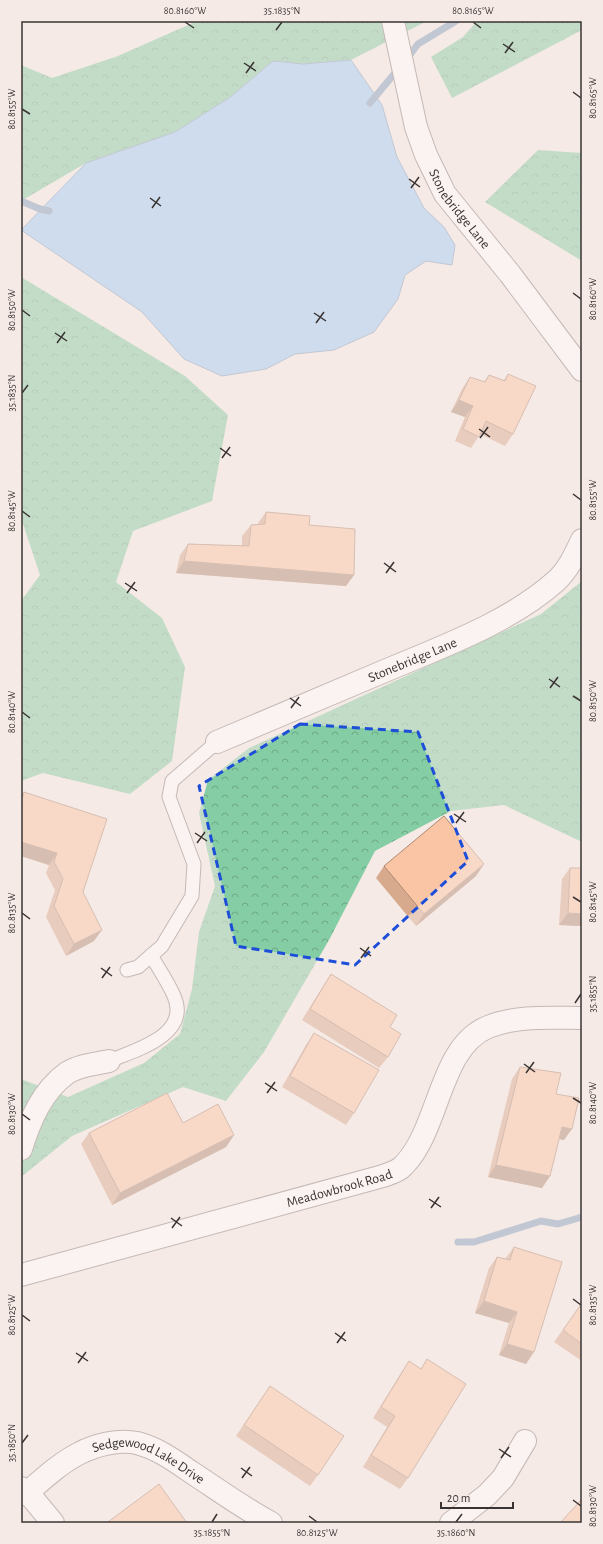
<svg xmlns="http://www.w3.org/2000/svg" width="603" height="1544" viewBox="0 0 603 1544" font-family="'Alegreya Sans',sans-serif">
<defs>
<pattern id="forest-crowns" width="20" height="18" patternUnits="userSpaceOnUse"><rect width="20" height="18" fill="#85cda4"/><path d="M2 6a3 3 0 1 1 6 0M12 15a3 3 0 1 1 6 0" fill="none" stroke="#6ea786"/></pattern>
</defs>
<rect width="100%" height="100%" fill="#f6eae6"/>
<path fill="url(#forest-crowns)" d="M197 21H427L351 60 303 64 273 61 229 98 175 132 86 163 21 201V65L52 78 118 56Z
M477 21H582V30L452 98 431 57 463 37Z
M538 150 582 153V261L485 202Z
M21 277 185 376 228 415 212 501 133 531 116 582 162 618 185 667 172 761 130 794 43 773 21 781V601L40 575 21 518Z
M582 581V842L504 805 451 811 375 851 329 940 264 1052 226 1101 183 1087 72 1136 21 1177V1079L68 1097 144 1063 180 1034 192 989 199 932 215 886 199 813 208 780 249 748 541 614Z"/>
<path fill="#a1cdf6" stroke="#829fbc" d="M351 60 382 105 397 157 424 208 444 227 455 245 452 265 426 261 405 275 398 299 374 332 334 350 295 354 266 369 222 376 184 359 142 312 21 230 86 163 175 132 229 98 273 61 303 64Z"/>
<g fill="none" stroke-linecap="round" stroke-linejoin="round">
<path stroke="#829fbc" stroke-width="7" d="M406 60 418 44 456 21
M370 103 399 68
M21 201 40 209 49 211
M458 1242H474L541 1221 558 1224 582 1217"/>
<defs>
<path id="lane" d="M127 970 138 967 162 946 192 896 194 864 169 797 172 781 217 742
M109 1061C136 1050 191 1035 174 996 168 982 158 968 151 955"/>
<g id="street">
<path id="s1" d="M393 21 416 127 426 155 445 194 510 274 582 370"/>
<path id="s2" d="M217 742C274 718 331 694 387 670 444 646 510 622 556 581 568 570 575 555 582 540"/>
<path d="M21 1149C30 1120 42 1091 67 1073 79 1065 96 1064 109 1061"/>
<path id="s3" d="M21 1275 383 1176C391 1173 399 1171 404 1165 440 1128 439 1047 488 1027 517 1015 552 1018 582 1018"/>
<path d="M21 1488 34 1500 53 1523"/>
<path id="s4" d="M27 1493C43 1479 59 1464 78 1454 95 1445 118 1439 137 1443 157 1448 175 1461 191 1472 217 1489 243 1508 271 1523"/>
<path d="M451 1523 487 1495 503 1478 525 1441"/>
</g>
</defs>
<use href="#lane" stroke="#8a7f7b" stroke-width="15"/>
<use href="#street" stroke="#8a7f7b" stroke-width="24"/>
<use href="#lane" stroke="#fff" stroke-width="13"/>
<use href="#street" stroke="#fff" stroke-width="22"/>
</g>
<path fill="#d7a98d" d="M508 374 513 434 505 446 480 434 471 448 455 441 465 417 451 412 462 389 470 377 484 382 489 375 504 380Z
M266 512 309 525 354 575 346 586 176 573 180 555 188 544 242 546V536L251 525 258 524V523Z
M24 792 83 892 94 941 66 956 46 917 55 890 46 873 49 865 21 856V797Z
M384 866 476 876 416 926 376 878Z
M570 868 582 926 559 925 562 879Z
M331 974 390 1027 388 1057 379 1068 302 1020 323 986Z
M314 1033 354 1113 346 1125 282 1087 306 1045Z
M520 1067 556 1094 564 1140 559 1139 550 1176 542 1188 488 1177 512 1079Z
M183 1123 234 1135 226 1147 112 1205 81 1144 89 1133Z
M514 1247 526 1364 499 1355 509 1323 475 1313 489 1268 497 1257 505 1259Z
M582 1303V1361L554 1342Z
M427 1359 408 1478 400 1489 363 1467 387 1427 373 1418 401 1373 409 1361 421 1369Z
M270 1386 318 1475 310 1486 236 1436Z"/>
<path fill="#af8a73" d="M459 400 473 406 465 417 451 412Z
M184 561 354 575 346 586 176 573Z
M21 842 57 853 49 865 21 856Z
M484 864 476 876 416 926 424 914Z
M568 913 582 914V926L559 925Z
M102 930 94 941 66 956 74 944Z
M562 1127 572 1129 564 1140 554 1138Z
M234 1135 226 1147 112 1205 120 1193Z
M496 1165 550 1176 542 1188 488 1177Z
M484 1301 517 1312 509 1323 475 1313Z
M507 1344 534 1352 526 1364 499 1355Z"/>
<path fill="#fac5a4" stroke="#af8a73" d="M508 374 536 386 513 434 486 421 479 437 463 429 473 406 459 400 470 377 485 382 489 375 505 381Z
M266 512 310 516 309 525 355 529 354 575 184 561 188 544 249 546 251 525 265 524Z
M24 792 107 819 83 892 102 930 74 944 54 906 63 879 54 862 57 853 21 842V803Z
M444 816 484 864 424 914 384 866Z
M570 868H582V914L568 913Z
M331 974 397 1015 390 1027 401 1034 388 1057 310 1009Z
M314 1033 379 1070 354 1113 290 1076Z
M520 1067 561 1073 556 1094 579 1098 572 1129 562 1127 550 1176 496 1165Z
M167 1093 183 1123 218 1104 234 1135 120 1193 89 1133Z
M514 1247 562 1262 534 1352 507 1344 517 1312 484 1301 497 1257 510 1260Z
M582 1303V1344L563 1330Z
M427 1359 466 1384 408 1478 371 1455 395 1416 381 1407 409 1361 421 1369Z
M270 1386 344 1436 318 1475 244 1425Z
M159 1484 187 1523H109L108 1522Z
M582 1499V1523H560Z"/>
<path d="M0 0H603V1544H0ZM300 724 418 732 468 861 355 965 236 946 199 786Z" fill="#f6eae6" fill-opacity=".55" fill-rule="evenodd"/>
<path fill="none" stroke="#1d4ed8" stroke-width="3" stroke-dasharray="8 5" stroke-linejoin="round" d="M300 724 418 732 468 861 355 965 236 946 199 786Z"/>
<path fill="none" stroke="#393433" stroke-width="1.5" d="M185 22 194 28M473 22 481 28M276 30 282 22M503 44 515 52M505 53 513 42M244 63 256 71M246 73 254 62M573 92 581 98M22 109 30 114M409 179 420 187M411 188 419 177M150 198 161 206M152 208 160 197M573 293 581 299M22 310 30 316M314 313 326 321M316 323 324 312M55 333 67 341M57 343 65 332M22 393 28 385M479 429 490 437M480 438 488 427M220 448 231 456M222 458 230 447M573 494 581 500M22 511 30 517M384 563 396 572M386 573 394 562M125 583 137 591M127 593 135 582M549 679 560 687M550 688 558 677M573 696 581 701M290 698 301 706M291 708 299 697M22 712 30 718M454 814 466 822M456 823 464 812M195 833 207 841M197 843 205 832M573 897 581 902M22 913 30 919M360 948 371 956M361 958 369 947M101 968 112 976M102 978 110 967M575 1003 581 994M524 1064 535 1072M526 1073 534 1062M265 1083 277 1091M267 1093 275 1082M573 1098 581 1103M22 1114 30 1120M429 1199 441 1207M431 1208 439 1197M171 1218 182 1226M172 1228 180 1217M573 1299 581 1305M22 1315 30 1321M335 1333 346 1341M337 1343 345 1332M76 1353 88 1361M78 1363 86 1352M22 1443 28 1435M499 1449 511 1457M501 1458 509 1447M241 1468 252 1476M242 1478 250 1467M573 1500 581 1506M309 1516 317 1522M212 1522 217 1514M456 1522 462 1514"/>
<g text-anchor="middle" stroke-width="4" stroke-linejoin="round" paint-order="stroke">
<g font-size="14" fill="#393433" stroke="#f6eae6">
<text dy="5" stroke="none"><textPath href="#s1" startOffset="202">Stonebridge Lane</textPath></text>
<text dy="5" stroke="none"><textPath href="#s2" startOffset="212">Stonebridge Lane</textPath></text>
<text dy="5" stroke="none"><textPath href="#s3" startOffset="330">Meadowbrook Road</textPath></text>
<text dy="5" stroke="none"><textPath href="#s4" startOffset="141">Sedgewood Lake Drive</textPath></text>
</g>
</g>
<rect width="603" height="1544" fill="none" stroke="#f6eae6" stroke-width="44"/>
<path d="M441 1502v6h72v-6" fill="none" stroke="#393433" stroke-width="2"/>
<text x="447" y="1502" font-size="12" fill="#393433" stroke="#f6eae6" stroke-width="3" paint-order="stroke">20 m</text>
<rect x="22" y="22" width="559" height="1500" fill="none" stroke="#393433" stroke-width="1.5"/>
<g font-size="10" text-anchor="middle" fill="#393433">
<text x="185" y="14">80.8160°W</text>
<text x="282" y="14">35.1835°N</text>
<text x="473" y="14">80.8165°W</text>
<text transform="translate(592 98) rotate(-90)" y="4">80.8165°W</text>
<text transform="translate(11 109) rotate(-90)" y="4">80.8155°W</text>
<text transform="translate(592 299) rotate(-90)" y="4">80.8160°W</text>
<text transform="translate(11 310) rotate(-90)" y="4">80.8150°W</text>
<text transform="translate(11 393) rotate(-90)" y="4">35.1835°N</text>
<text transform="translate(592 500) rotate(-90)" y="4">80.8155°W</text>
<text transform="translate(11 511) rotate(-90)" y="4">80.8145°W</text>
<text transform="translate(592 701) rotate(-90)" y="4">80.8150°W</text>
<text transform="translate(11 712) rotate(-90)" y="4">80.8140°W</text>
<text transform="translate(592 902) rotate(-90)" y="4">80.8145°W</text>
<text transform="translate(11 913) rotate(-90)" y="4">80.8135°W</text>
<text transform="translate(592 994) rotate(-90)" y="4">35.1855°N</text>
<text transform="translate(592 1103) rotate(-90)" y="4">80.8140°W</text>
<text transform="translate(11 1114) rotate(-90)" y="4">80.8130°W</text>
<text transform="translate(592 1305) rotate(-90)" y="4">80.8135°W</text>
<text transform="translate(11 1315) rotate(-90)" y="4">80.8125°W</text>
<text transform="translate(11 1443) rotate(-90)" y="4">35.1850°N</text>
<text transform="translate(592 1506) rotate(-90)" y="4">80.8130°W</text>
<text x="212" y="1536">35.1855°N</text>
<text x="317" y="1536">80.8125°W</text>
<text x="456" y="1536">35.1860°N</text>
</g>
</svg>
